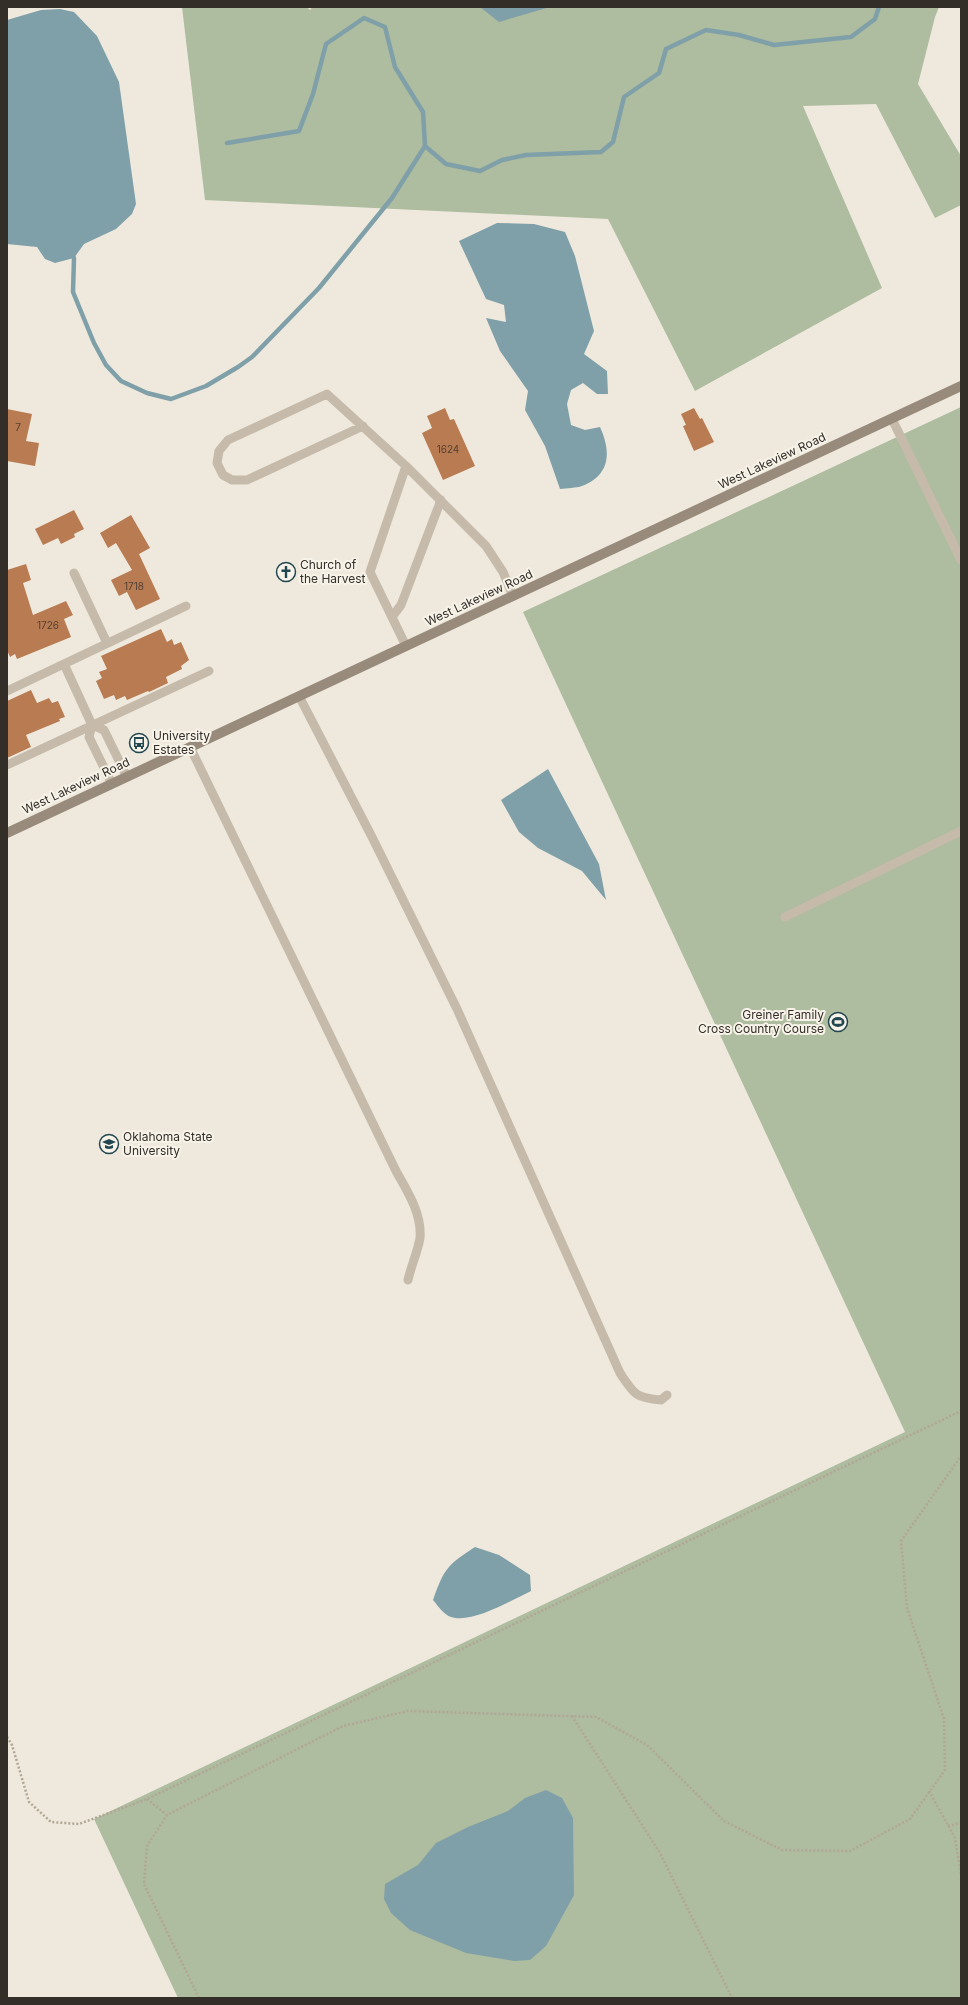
<svg xmlns="http://www.w3.org/2000/svg" width="968" height="2005" viewBox="0 0 968 2005" font-family="Inter,sans-serif">
<rect width="100%" height="100%" fill="#efe9dd"/>
<path fill="#aebc9f" d="M182 7H307L310 10 312 7H939L935 17 918 84 961 156V205L935 218 876 104 803 106 882 288 695 391 608 219 205 200Z
M961 407V1998H178L94 1819 905 1432 523 612Z"/>
<path fill="#7fa0a9" d="M480 7H550L499 22Z
M60 9 74 12 97 36 119 82 136 204 132 214 116 229 84 244 74 258 55 263 45 259 37 247 7 244V20L41 10Z
M497 223 534 224 565 232 575 256 594 331 584 354 607 371 608 394H597L583 383 571 390 567 404 571 425 585 430 600 427C611 451 611 475 582 486 576 488 567 488 560 489L545 446 525 410 528 391 500 351 486 318 506 322 504 305 486 299 459 241Z
M548 769 599 864 606 900 582 871 538 848 519 832 501 800Z
M475 1547 499 1555 530 1575 531 1591C512 1600 472 1624 451 1617 444 1615 438 1606 433 1600 444 1569 447 1565 475 1547Z
M546 1790 562 1798 573 1818 574 1895 546 1946 530 1960 514 1961 466 1953 410 1930 391 1913 384 1899 385 1884 418 1865 436 1843 468 1827 508 1811 525 1798Z"/>
<g fill="none" stroke-linecap="round" stroke-linejoin="round">
<path stroke="#7fa0a9" stroke-width="4.5" d="M425 146 446 164 480 171 502 160 526 155 601 152 613 142 624 97 659 73 666 49 706 30 739 35 774 45 851 37 875 19 879 7
M74 258 73 292 94 343 106 365 121 381 147 393 171 399 206 386 238 367 252 357 319 288 392 198 425 146 423 112 395 67 385 27 364 18 326 44 313 94 299 131 227 143"/>
</g>
<path fill="#b87b52" d="M445 408 450 420 454 419 475 466 443 480 422 433 432 428 427 416Z
M694 408 700 419 702 418 714 442 694 451 683 426 686 425 681 414Z
M7 409 32 414 26 441 39 443 35 466 7 461Z
M74 510 84 529 74 534 75 537 61 544 58 538 43 545 35 529Z
M131 515 150 548 139 554 160 599 136 610 127 592 119 596 111 580 132 570 116 543 108 548 100 533Z
M26 564 31 580 23 583 33 615 66 601 73 615 64 619 71 637 17 659 15 654 10 657 7 650V570Z
M161 629 167 642 172 639 174 645 181 642 189 660 181 666 182 669 166 677 168 683 149 692 148 691 127 700 125 696 116 700 114 695 104 699 96 681 102 678 99 672 107 669 101 656Z
M31 690 37 703 49 698 52 703 58 701 65 717 59 719 60 721 26 735 31 747 7 758V701Z"/>
<g fill="none" stroke-linecap="round" stroke-linejoin="round">
<path stroke="#b1a695" stroke-width="2.5" stroke-dasharray="2 2" stroke-linecap="butt" d="M572 1716 660 1853 732 1998
M7 1737 12 1745 29 1802 51 1822 79 1824 147 1799 961 1411
M929 1791 955 1838 961 1874
M147 1799 167 1815
M948 1826 961 1823
M199 1998 144 1884 147 1846 167 1815 343 1726 408 1711 596 1717 647 1745 724 1821 782 1850 850 1851 910 1819 945 1770 944 1719 907 1608 901 1541 961 1456"/>
<path stroke="#c6bbaa" stroke-width="9" d="M892 419 961 560
M363 426 247 480H232L223 475 217 463 219 451 228 440 327 394 406 466 486 546 503 572 513 596
M406 466 370 572 406 646
M74 573 107 643
M392 617 401 605 441 500
M64 664 92 725 89 737 112 784
M7 691 186 606
M299 696 372 837 457 1009 620 1373C634 1394 635 1398 661 1400L667 1395
M92 725 104 730 127 777
M190 747 396 1171C407 1191 422 1213 420 1238 418 1251 411 1266 408 1280
M7 765 209 671
M785 917 961 831"/>
<path stroke="#998b7c" stroke-width="10" d="M7 833 961 386"/>
</g>
<defs>
<symbol id="church-ring" viewBox="-11 -11 22 22"><circle r="9.5" fill="#f7f3e9" stroke="#234751" stroke-width="1.5"/><path d="M-1.2-6h2.4v3.5h3.3v2.4h-3.3V6h-2.4V-.1h-3.3v-2.4h3.3Z" fill="#234751"/></symbol>
<symbol id="bus-ring" viewBox="-11 -11 22 22"><circle r="9.5" fill="#f7f3e9" stroke="#234751" stroke-width="1.5"/><path d="M-5-6H5V4H4V6H2V4H-2V6H-4V4H-5ZM-3.5-4V0h7V-4ZM-3.5 1.2v1.5H-2V1.2ZM2 1.2v1.5H3.5V1.2Z" fill="#234751"/></symbol>
<symbol id="stadium-ring" viewBox="-11 -11 22 22"><circle r="9.5" fill="#f7f3e9" stroke="#234751" stroke-width="1.5"/><path d="M0-5a6.5 5 0 1 0 0 10a6.5 5 0 1 0 0-10ZM-3.5-1.8h7v3.6h-7Z" fill="#234751"/></symbol>
<symbol id="university-ring" viewBox="-11 -11 22 22"><circle r="9.5" fill="#f7f3e9" stroke="#234751" stroke-width="1.5"/><path d="M0-5L7-2L0 1L-7-2ZM-4 1L0 2.5L4 1V4Q0 6-4 4Z" fill="#234751"/></symbol>
</defs>
<g fill-rule="evenodd">
<use href="#church-ring" x="275" y="561" width="22" height="22"/>
<use href="#bus-ring" x="128" y="732" width="22" height="22"/>
<use href="#stadium-ring" x="827" y="1011" width="22" height="22"/>
<use href="#university-ring" x="98" y="1133" width="22" height="22"/>
</g>
<g text-anchor="middle" stroke-width="4" stroke-linejoin="round" paint-order="stroke">
<g font-size="10" fill="#554133">
<text x="18" y="431">7</text>
<text x="448" y="453">1624</text>
<text x="134" y="590">1718</text>
<text x="48" y="629">1726</text>
</g>
<g font-size="12" fill="#342e29" stroke="#f7f3e9">
<text transform="translate(772 461) rotate(-25)" y="4">West Lakeview Road</text>
<text transform="translate(479 598) rotate(-25)" y="4">West Lakeview Road</text>
<text transform="translate(76 786) rotate(-25)" y="4">West Lakeview Road</text>
</g>
<g font-size="12" fill="#342e29" stroke="#f7f3e9" text-anchor="start">
<text x="300" y="569">Church of<tspan x="300" dy="14">the Harvest</tspan></text>
<text x="153" y="740">University<tspan x="153" dy="14">Estates</tspan></text>
<text x="824" y="1019" text-anchor="end">Greiner Family<tspan x="824" dy="14">Cross Country Course</tspan></text>
<text x="123" y="1141">Oklahoma State<tspan x="123" dy="14">University</tspan></text>
</g>
</g>
<rect width="968" height="2005" fill="none" stroke="#342e29" stroke-width="16"/>
</svg>
